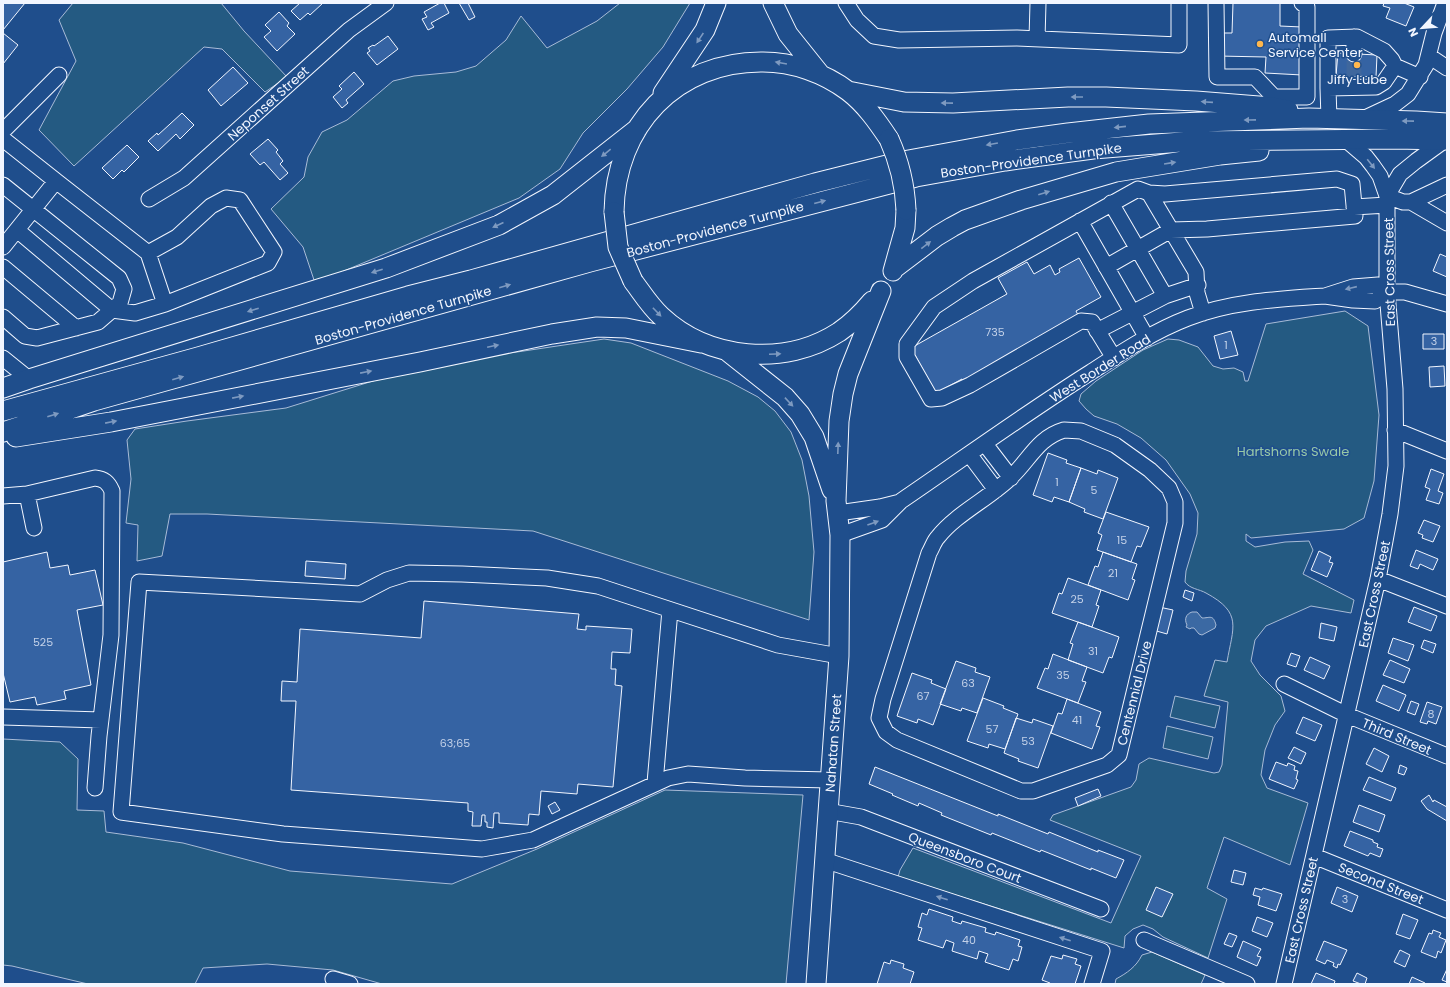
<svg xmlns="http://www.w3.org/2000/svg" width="1450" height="987" viewBox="0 0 1450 987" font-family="Poppins,sans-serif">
<rect width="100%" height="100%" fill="#1f4e8c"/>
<path fill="#245a82" stroke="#a8bbd7" d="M73 3H221L244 31 287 77 265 92 222 49 204 47 74 166 39 130 76 61 59 20Z
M620 3H690L663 47 627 89 583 133 560 169 519 198 315 283 303 247 271 209 304 177 308 157 322 132 347 120 393 81 414 76 456 72 476 66 506 40 521 16 547 48 597 21Z
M1345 311 1368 326 1379 415 1374 481 1364 518 1344 529 1251 538 1246 534V541L1255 547 1285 542 1309 541 1313 550 1303 574 1354 600 1351 613 1311 606 1266 626 1255 640 1251 661 1260 675 1281 696 1285 711 1275 725 1265 750 1261 775 1267 788 1308 803 1290 865 1224 837 1207 888 1227 899 1208 958 1163 937 1153 929 1143 925 1133 929 1125 936 1124 948 898 877 900 870 913 848 1111 923 1141 856 1050 820 1053 815 1131 787 1136 780 1139 764 1149 758 1214 773 1219 772 1222 765 1228 702 1204 696 1215 660 1227 662C1233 627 1243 613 1206 593 1199 589 1190 589 1185 582L1186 571 1197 534 1198 513 1190 494 1166 460 1141 438 1117 424 1094 416 1086 409 1079 401 1081 394 1096 381 1143 350 1168 339 1179 340 1198 347 1213 366 1223 369 1234 368 1243 372 1245 381H1248L1266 324Z
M604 339 631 343 728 381 758 397 775 411 791 432 802 460 809 496 814 552 809 620 533 531 207 514H170L162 556 137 561 138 525 126 523 131 479 127 440 135 429 187 421 286 408 376 380 497 355Z
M1175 696 1220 706 1215 728 1170 717Z
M1167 726 1213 737 1208 759 1163 748Z
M3 739 60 742 78 759 77 810 104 811 106 832 183 843 290 871 452 884 537 849 665 790 803 795 786 984H382L333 970 267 964 203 968 195 984H88L12 966 3 965Z
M1152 952 1205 975 1201 984H1115L1116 979C1127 973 1136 967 1142 955Z"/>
<path fill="#3b69a3" stroke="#a8bbd7" d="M1192 612H1197L1202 618C1210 618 1213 614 1216 625L1215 628 1202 635 1199 634 1194 628H1191L1190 629 1186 627 1187 625C1184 619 1186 614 1192 612Z"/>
<path fill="#3563a3" stroke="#f2f6ff" d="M3 3H25L3 30Z
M300 3H323L310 15 308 13 300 20 291 11Z
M440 3H444L449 13 431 23 434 27 428 30 422 19 427 17 424 12Z
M459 3H468L475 17 469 20Z
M1233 3H1280V26L1302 27V75L1265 73 1266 57 1218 56 1219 33H1232Z
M1384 3H1404L1414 7 1406 26 1386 18 1390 8 1383 6Z
M279 12 289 23 287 26 295 34 277 51 264 37 271 31 265 25Z
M3 33 18 45 3 64Z
M388 36 398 49 377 65 367 53 370 51 368 48 373 45 374 46Z
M1338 53 1377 55 1376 77 1336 75Z
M233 67 248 83 221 106 208 90Z
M354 72 364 84 346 100 348 103 342 108 333 97 342 89 339 86Z
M182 113 194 125 180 139 176 134 158 151 148 141 157 133 158 135Z
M268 139 278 150 276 152 283 161 280 164 288 173 280 180 264 162 260 165 250 154Z
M127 145 139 157 124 172 122 170 113 179 102 168Z
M1440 254 1447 257V277L1433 271Z
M1079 258 1101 297 1076 311 1079 317 963 382 962 379 936 393 911 348 1007 294 998 278 1027 262 1034 274 1050 265 1055 275 1060 272 1059 269Z
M1231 331 1238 355 1220 359 1214 336Z
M1423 334H1444V349H1423Z
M1444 366 1445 386 1430 387 1429 367Z
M1048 453 1067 460 1066 463 1081 468 1069 502 1054 497 1052 502 1033 495Z
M1081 468 1097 474 1098 470 1118 478 1103 519 1084 512 1085 509 1069 502Z
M1431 469 1444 474 1438 491 1443 493 1439 504 1426 500 1430 489 1425 487Z
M1106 512 1149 527 1141 547 1137 546 1131 562 1097 550 1102 535 1098 533Z
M1424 520 1440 526 1433 542 1422 538 1423 535 1418 533Z
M1416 550 1438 559 1433 570 1420 564 1418 569 1410 566Z
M1319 551 1331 557 1329 562 1333 563 1327 577 1311 570Z
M47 552 50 568 68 565 70 575 95 570 103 605 77 610 91 685 64 691 66 699 37 705 35 697 10 702 3 673V562Z
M1103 552 1137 564 1132 579 1135 580 1128 600 1088 585 1095 566 1098 567Z
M306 561 346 564 345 579 305 576Z
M1068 578 1101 590 1096 605 1099 606 1092 627 1052 613 1059 593 1062 594Z
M1185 590 1194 593 1192 601 1183 597Z
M424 601 579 614 577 629 586 630V626L632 629 630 653 612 652 611 669H616L615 685 622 686 613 787 578 784 577 794 541 791 539 815 529 814 528 825 499 823V813H494L493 828 487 827V822H485V815H482L481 826H472L473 812 468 811V803L291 790 296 701H281L282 681 297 682 300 629 421 638Z
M1159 607 1173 610 1167 634 1153 630Z
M1414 607 1437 616 1431 631 1408 622Z
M1078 622 1119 637 1112 658 1109 657 1103 673 1068 660 1073 644 1070 643Z
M1321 623 1337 627 1334 641 1319 638Z
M1393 638 1414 645 1408 661 1388 653Z
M1424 640 1436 644 1433 653 1421 648Z
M1291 653 1300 656 1296 667 1287 664Z
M1053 654 1087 667 1082 681 1086 682 1078 703 1037 688 1045 668 1048 669Z
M1310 657 1330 666 1324 679 1304 670Z
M1390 660 1410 669 1404 683 1383 675Z
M956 661 976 668 975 672 990 677 977 713 962 708 961 711 940 704Z
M912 673 932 680 931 683 946 689 933 725 918 719 917 723 897 716Z
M1383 685 1406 695 1399 711 1376 701Z
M983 698 1004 706 1003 708 1018 714 1005 749 989 744 988 748 967 741Z
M1067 699 1101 712 1096 726 1100 727 1092 749 1051 733 1058 713 1062 714Z
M1411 701 1419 704 1415 715 1407 712Z
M1427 702 1442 707 1436 724 1428 721 1427 724 1420 722Z
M1303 717 1322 725 1315 741 1296 733Z
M1016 718 1032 723 1033 719 1053 726 1038 768 1018 761 1019 759 1004 753Z
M1294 747 1306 753 1301 764 1288 758Z
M1374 748 1389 756 1382 772 1366 764Z
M1276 762 1287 766 1288 763 1295 766 1294 770 1298 771 1296 779 1298 780 1294 789 1269 779Z
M1400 765 1407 768 1404 775 1398 773Z
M875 767 998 816V814L1048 834 1049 832 1098 852V850L1124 860 1116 878 1091 868V870L1041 850 1040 852 992 833 991 835 941 815 942 813 919 803 918 806 892 795 893 794 869 784Z
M1369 777 1396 788 1391 801 1363 790Z
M1098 789 1101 796 1078 806 1075 798Z
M1429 795 1433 802 1434 800 1447 807V821L1427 809 1421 801Z
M555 802 560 810 552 814 548 806Z
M1359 805 1385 815 1379 832 1353 822Z
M1350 831 1373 840V842L1378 844 1377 847 1383 849 1380 857 1370 853 1368 856 1344 846Z
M1234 870 1246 873 1243 885 1231 882Z
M1156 887 1173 894 1162 917 1146 910Z
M1337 887 1358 896 1352 912 1331 903Z
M1255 888 1262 890 1263 888 1282 894 1276 911 1258 905 1260 897 1253 895Z
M929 909 953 917 952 921 961 924 962 921 986 928 985 932 995 935 996 932 1020 940 1018 946 1022 947 1018 961 1013 959 1009 970 985 962 988 954 979 951 977 959 952 951 954 943 946 940 943 948 918 940 922 928 918 927 922 913 927 915Z
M1403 914 1418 920 1410 939 1396 934Z
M1257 917 1273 923 1267 937 1252 931Z
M1433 930 1441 933 1439 937 1446 940 1441 953 1438 951 1436 958 1421 952 1429 933 1432 934Z
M1229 933 1237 936 1232 947 1224 944Z
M1243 941 1261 949 1257 956 1261 957 1257 966 1237 957Z
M1324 941 1347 950 1340 965 1338 964 1337 968 1333 966 1334 963 1327 960 1325 964 1316 960Z
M1400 950 1410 955 1405 967 1394 962Z
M1063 955 1077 959 1075 964 1081 966 1075 984H1050V983L1042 980 1051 956 1062 959Z
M891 960 904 964 903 968 914 972 910 984H877L884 962 890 964Z
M1447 969V982L1442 980Z
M1316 973 1335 981 1334 984H1311Z
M1357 973 1367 978 1365 984H1361L1353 981Z
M1412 977 1425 983V984H1409Z"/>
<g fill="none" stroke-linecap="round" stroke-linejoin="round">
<path stroke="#3f679d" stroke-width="15" stroke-dasharray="15 8" stroke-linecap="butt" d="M1354 76V54"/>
<defs>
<path id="minor" d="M846 3 857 20 874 36 899 40 1017 38 1179 45V3
M1216 3 1217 77H1255L1274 97H1307V7L1302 3
M1354 37V54
M1037 39 1038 3
M1429 56 1447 68
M1328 88V38L1357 37 1384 51 1392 60 1395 66
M1329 119 1328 88 1376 87 1384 82 1395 66 1420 77
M1363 119 1395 104 1408 94 1426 65 1434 33 1445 3
M3 131 59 75
M3 139 56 181 3 247
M3 185 119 278 124 289 120 303 98 322 37 338 25 336 3 317
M1387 196 1400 174 1416 161 1445 140
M1387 196 1403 202H1411L1447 223
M149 199 184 178 349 30 386 3
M1411 202 1447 185
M1111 203 1165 296
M1354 207 1387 205
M1080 221 1147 338
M17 230 112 310 135 313 165 304 148 253 56 181
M148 253 177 237 211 206 226 198 240 200 274 252 268 263 165 304
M3 267 76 328
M1106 267 1171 230 1207 229 1355 216 1352 184 1337 179 1165 194 1149 193
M1387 292 1378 285 1353 287 1325 296 1353 300 1375 301 1387 292H1405L1447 304
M1097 331 1165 296 1198 285
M3 358 29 379
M1114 358 1092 322 1081 321 970 385 942 398 931 399 907 357V344L934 307 973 281 1138 189 1149 193 1196 272 1197 293 1203 313
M1064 430 1081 431 1115 445 1150 470 1169 488 1175 502V523L1119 755 1107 765 1033 791H1021L897 740 886 732 879 718 883 699 929 553C932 548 934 541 938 537 956 514 988 499 1010 478 1029 461 1037 438 1064 430Z
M1395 430 1447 451
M985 444 1011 478
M969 454 996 490
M27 494 95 478C104 479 108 482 112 491L111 635 99 736 95 788
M3 496 27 494 34 528
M838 513 880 507 900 502
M840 535 882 520 901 501C964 458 1026 413 1091 372 1122 352 1154 331 1188 318 1232 301 1279 299 1325 296
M1378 579 1447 606
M1284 684 1347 715 1447 756
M3 717 101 720
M830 780 745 778 688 774 668 778 533 840 482 849 283 834 121 812 139 582 360 594 387 580 409 573 462 574 547 578 598 586 778 645 839 656
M655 783 670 610
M827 811 861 817 1101 909
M1314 856 1447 910
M824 860 1102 951 1092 984
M1144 940 1247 984
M333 979 350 984
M1284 984 1378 579 1390 514 1396 466 1395 389 1387 292V196L1380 176 1373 166 1366 157 1345 139"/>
<path id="major" d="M773 3 788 34 820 74
M848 91 904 102 953 103 1068 97H1106L1196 101 1273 107 1288 110
M663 93 705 30 716 3
M614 212C615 126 676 61 763 62 793 62 824 73 848 91 865 104 877 121 889 139
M895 268 937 236 952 227 965 220 1021 200 1116 172 1220 155 1259 151
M893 271 905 228 906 210
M633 281C642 293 650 306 661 316 708 360 785 367 839 332 852 323 862 313 872 301
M727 351 785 397 800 414 814 437 832 490
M3 388 29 379 386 268 499 225 553 195 637 129
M3 411 198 357 408 296 471 280 815 183 903 161 1017 140 1068 133 1149 124 1309 118 1416 121 1447 123
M3 432 94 401 590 262 916 177 1005 161 1093 149 1194 141 1394 139 1447 140
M16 437 111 422 420 362 552 334 597 327 626 328 701 343
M816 984 839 656 840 535 836 501 839 421 843 394 848 374 881 291"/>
</defs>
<use href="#minor" stroke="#f2f6ff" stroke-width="17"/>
<use href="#major" stroke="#f2f6ff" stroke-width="21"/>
<use href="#minor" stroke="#1f4e8c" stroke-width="15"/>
<use href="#major" stroke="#1f4e8c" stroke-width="19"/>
<defs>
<path id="major-bridge" d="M889 139C899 161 905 186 906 210
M614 212 618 247 633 281"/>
</defs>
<use href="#major-bridge" stroke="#f2f6ff" stroke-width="21" stroke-linecap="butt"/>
<use href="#major-bridge" stroke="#1f4e8c" stroke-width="19"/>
</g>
<defs><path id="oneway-solid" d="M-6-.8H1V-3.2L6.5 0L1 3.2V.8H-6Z"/></defs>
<g fill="#7e9ac0">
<use href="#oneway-solid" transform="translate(700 38) rotate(124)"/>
<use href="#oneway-solid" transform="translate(781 63) rotate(-170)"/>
<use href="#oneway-solid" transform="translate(1077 97) rotate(-180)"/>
<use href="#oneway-solid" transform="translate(1207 102) rotate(-176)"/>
<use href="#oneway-solid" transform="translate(947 103) rotate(-179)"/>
<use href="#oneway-solid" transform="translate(1250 120) rotate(179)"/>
<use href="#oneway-solid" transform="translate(1408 121) rotate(-179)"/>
<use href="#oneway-solid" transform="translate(1120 127) rotate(174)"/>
<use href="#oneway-solid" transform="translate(992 144) rotate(170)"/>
<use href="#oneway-solid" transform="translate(606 153) rotate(141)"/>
<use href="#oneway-solid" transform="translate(1170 163) rotate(-9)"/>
<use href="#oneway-solid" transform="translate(1371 164) rotate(51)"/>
<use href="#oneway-solid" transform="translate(1044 193) rotate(-17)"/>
<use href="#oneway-solid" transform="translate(820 202) rotate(-15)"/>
<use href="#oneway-solid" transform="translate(498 225) rotate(156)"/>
<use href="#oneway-solid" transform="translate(926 245) rotate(-38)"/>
<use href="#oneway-solid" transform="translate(377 271) rotate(162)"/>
<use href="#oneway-solid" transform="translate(505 286) rotate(-16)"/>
<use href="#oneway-solid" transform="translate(1351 288) rotate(167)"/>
<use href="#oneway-solid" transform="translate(253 310) rotate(163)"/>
<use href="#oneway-solid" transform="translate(657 312) rotate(46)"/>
<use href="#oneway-solid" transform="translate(493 346) rotate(-12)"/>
<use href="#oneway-solid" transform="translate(775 354) rotate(-3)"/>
<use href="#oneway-solid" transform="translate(366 372) rotate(-11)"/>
<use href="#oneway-solid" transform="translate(178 378) rotate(-16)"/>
<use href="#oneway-solid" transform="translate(238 397) rotate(-11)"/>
<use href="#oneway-solid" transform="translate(789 402) rotate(47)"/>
<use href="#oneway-solid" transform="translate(53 415) rotate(-18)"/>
<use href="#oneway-solid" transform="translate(111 422) rotate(-11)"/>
<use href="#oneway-solid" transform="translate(838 448) rotate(-88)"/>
<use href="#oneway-solid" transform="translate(873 523) rotate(-20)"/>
<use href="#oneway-solid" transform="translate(942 898) rotate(-162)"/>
<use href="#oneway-solid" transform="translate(1065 939) rotate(-162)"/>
</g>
<g fill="#ffb74d" stroke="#1f4e8c" stroke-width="1.5">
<circle cx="1260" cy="44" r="4"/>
<circle cx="1357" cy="65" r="4"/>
</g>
<g text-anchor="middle" stroke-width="3" stroke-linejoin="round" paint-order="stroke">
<g font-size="11" fill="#c3d1e8">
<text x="995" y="336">735</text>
<text x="1434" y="345">3</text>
<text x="1226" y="349">1</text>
<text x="1057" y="486">1</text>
<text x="1094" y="494">5</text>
<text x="1122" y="544">15</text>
<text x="1113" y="577">21</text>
<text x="1077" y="603">25</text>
<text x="43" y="646">525</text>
<text x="1093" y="655">31</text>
<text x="1063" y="679">35</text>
<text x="968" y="687">63</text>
<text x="923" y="700">67</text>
<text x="1431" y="718">8</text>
<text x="1077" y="724">41</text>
<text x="992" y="733">57</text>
<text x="1028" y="745">53</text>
<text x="455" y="747">63;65</text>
<text x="1345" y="903">3</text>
<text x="969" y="944">40</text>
</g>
<g font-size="13" fill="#f2f6ff" stroke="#1f4e8c" text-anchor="start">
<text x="1268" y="42">Automall<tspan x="1268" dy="15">Service Center</tspan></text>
<text x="1357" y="84" text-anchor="middle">Jiffy Lube</text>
</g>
<g font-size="13" fill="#f2f6ff" stroke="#1f4e8c">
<text transform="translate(268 103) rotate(-42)" y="5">Neponset Street</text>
<text transform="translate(1031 160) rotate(-8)" y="5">Boston-Providence Turnpike</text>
<text transform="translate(715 229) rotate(-15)" y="5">Boston-Providence Turnpike</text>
<text transform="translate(1389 272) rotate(-91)" y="5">East Cross Street</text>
<text transform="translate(403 315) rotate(-16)" y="5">Boston-Providence Turnpike</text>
<text transform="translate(1100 368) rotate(-32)" y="5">West Border Road</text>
<text transform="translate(1374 594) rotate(-78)" y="5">East Cross Street</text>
<text transform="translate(1134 693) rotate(-76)" y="5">Centennial Drive</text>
<text transform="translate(1397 736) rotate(23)" y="5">Third Street</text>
<text transform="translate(833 743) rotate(-86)" y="5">Nahatan Street</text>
<text transform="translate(965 857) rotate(21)" y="5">Queensboro Court</text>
<text transform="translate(1381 883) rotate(22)" y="5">Second Street</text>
<text transform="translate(1301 910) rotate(-77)" y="5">East Cross Street</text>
</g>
<g font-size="13" fill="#97c8a6" stroke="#1f4e8c">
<text x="1293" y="456">Hartshorns Swale</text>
</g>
</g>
<rect width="1450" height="987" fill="none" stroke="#f2f6ff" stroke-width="8"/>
<g transform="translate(1422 28) rotate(244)" stroke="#1f4e8c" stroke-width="3" paint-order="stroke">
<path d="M0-3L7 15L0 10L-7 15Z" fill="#f2f6ff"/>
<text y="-6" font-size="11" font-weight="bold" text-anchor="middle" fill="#f2f6ff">N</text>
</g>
</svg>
